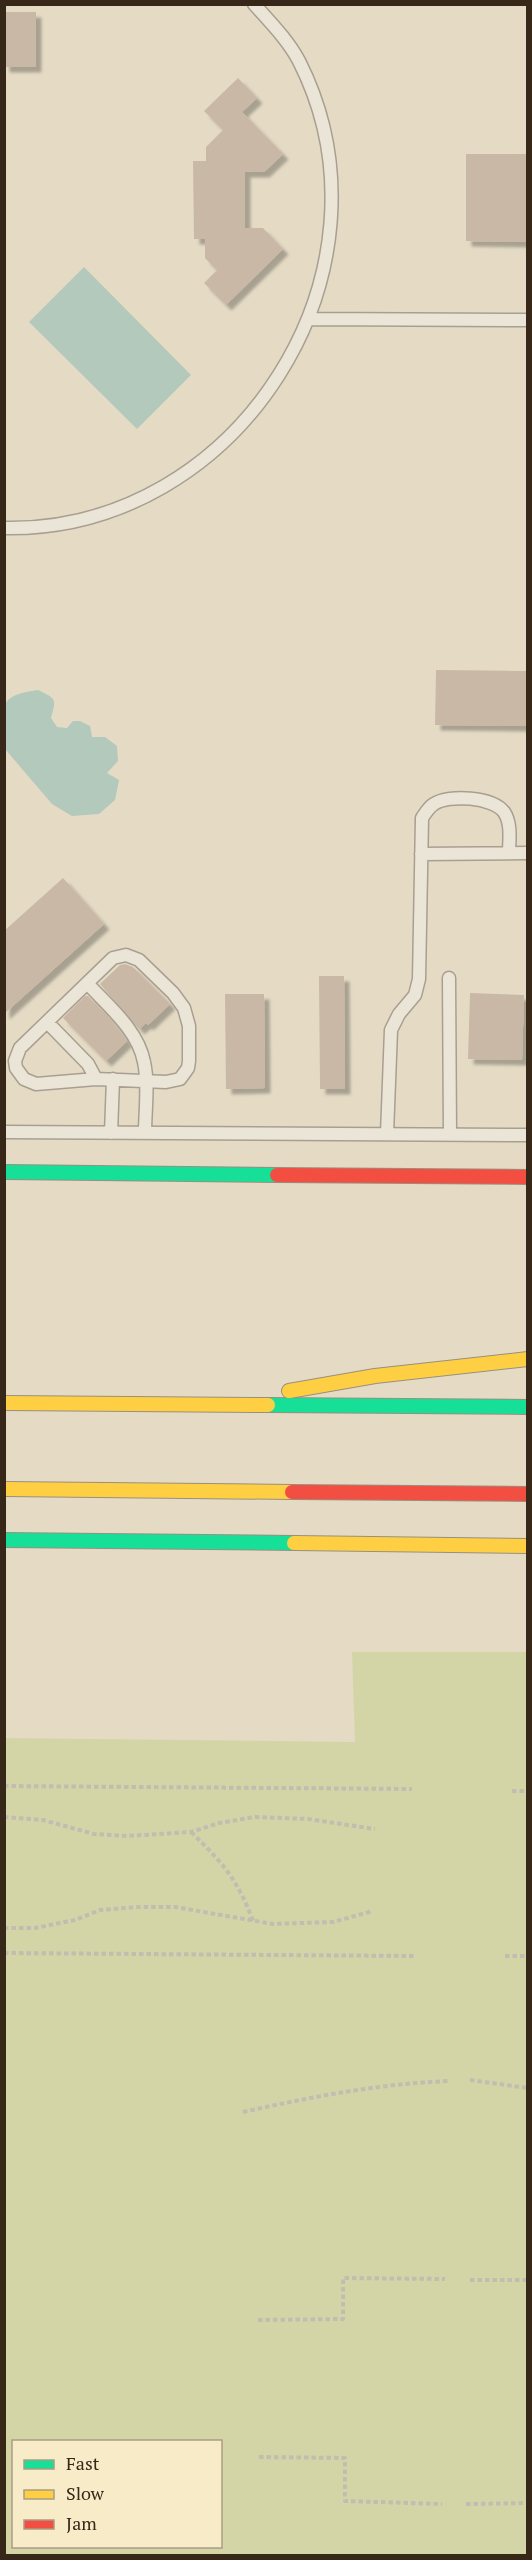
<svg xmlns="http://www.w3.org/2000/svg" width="532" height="2560" viewBox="0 0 532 2560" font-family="'PT Serif',serif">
<defs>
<filter id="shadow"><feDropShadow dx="5.5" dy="5.5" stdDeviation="1.5" flood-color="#0004"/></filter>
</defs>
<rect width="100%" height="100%" fill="#e5dbc5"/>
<path fill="#d4d5a6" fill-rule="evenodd" d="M352 1652H527V2555H5V1738L355 1742ZM14 2442H220V2546H14Z"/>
<path fill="#b3c9bb" d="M84 267 191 375 137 429 29 322Z
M38 690C57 699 56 699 51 718L57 727 67 728 73 721H80L90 726 92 737H105L117 746 118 761 107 773 119 780 115 800 99 814 72 816 52 804 5 749V704C12 693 26 692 38 690Z"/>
<path fill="#c9b8a6" filter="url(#shadow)" d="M4 12H36V67H4Z
M238 78 257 98 242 112 283 154 264 172H245V228H263L283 249 226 305 204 283 217 270 205 258V239H194L193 161H206V147L223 130 204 111Z
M466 154H528V242L466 241Z
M436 670 528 671 527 726 435 725Z
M63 878 104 924 4 1014V931Z
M125 964 133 967 170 1004 148 1025 146 1023 139 1029 100 984 120 965Z
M319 976H344L345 1089H320Z
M470 993 524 995 522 1060 468 1059Z
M225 994H264L265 1088 226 1089Z
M85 996H88L107 1015 127 1041 106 1061 63 1018Z"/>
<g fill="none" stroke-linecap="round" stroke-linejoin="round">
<defs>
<path id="lane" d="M309 319 528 320
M4 528C238 533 405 270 299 61 288 40 270 22 254 4
M421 854 528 853
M126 955 139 960 173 993 184 1008 189 1026V1061L188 1068 180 1079 166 1082 96 1079 36 1084 24 1079 16 1068 15 1061 20 1048 113 958Z
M449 978 450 1135
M87 983C108 1006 138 1030 144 1062 149 1085 145 1110 145 1133
M47 1022 88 1064 96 1079
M4 1132 528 1135
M111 1133 113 1079
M387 1134 391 1030 399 1014 415 995 419 979 422 818C426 812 429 807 434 804 449 794 493 797 504 812 512 824 509 840 509 853"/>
<path id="fast" d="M4 1172 277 1175
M268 1405 528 1407
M4 1540 294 1543"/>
<path id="slow" d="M289 1391 375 1376 528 1359
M4 1403 268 1405
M4 1489 292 1492
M294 1543 528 1546"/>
<path id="jam" d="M277 1175 528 1177
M292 1492 528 1494"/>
</defs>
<use href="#lane" stroke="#a89f90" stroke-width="15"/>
<use href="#fast" stroke="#988f7f" stroke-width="16"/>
<use href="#slow" stroke="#988f7f" stroke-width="16"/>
<use href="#jam" stroke="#988f7f" stroke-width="16"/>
<path stroke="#c3bcb0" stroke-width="4" stroke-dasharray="4.5 3" stroke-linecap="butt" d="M4 1786 412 1789
M512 1791H528
M4 1817 43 1820 94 1834 127 1836 191 1832 219 1823 255 1817 308 1819 375 1829
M191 1832C222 1862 238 1880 253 1921
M4 1928H35L75 1920 100 1910 138 1907H175L273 1924 333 1922 373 1911
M4 1953 416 1956
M505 1956H528
M470 2080 528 2088
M243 2112C311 2097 378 2084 448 2081
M470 2280H528
M258 2320 343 2319V2278L445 2279
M259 2457 345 2458V2501L442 2504
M466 2504 528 2503"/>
<use href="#lane" stroke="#ebe5d8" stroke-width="12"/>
<use href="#fast" stroke="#16e098" stroke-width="14"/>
<use href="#slow" stroke="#ffcf43" stroke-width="14"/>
<use href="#jam" stroke="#f24e42" stroke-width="14"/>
</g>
<rect width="532" height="2560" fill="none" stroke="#362719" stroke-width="12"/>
<rect x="12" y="2440" width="210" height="108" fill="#f8ebc8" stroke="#aa9d82" stroke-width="1.5"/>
<rect x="24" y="2460" width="30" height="9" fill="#16e098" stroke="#aa9d82" stroke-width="1.5"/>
<text x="66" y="2470" font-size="18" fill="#362719">Fast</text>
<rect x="24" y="2490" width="30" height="9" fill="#ffcf43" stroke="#aa9d82" stroke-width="1.5"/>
<text x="66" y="2500" font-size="18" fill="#362719">Slow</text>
<rect x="24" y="2520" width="30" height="9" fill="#f24e42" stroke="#aa9d82" stroke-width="1.5"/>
<text x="66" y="2530" font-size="18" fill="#362719">Jam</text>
</svg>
